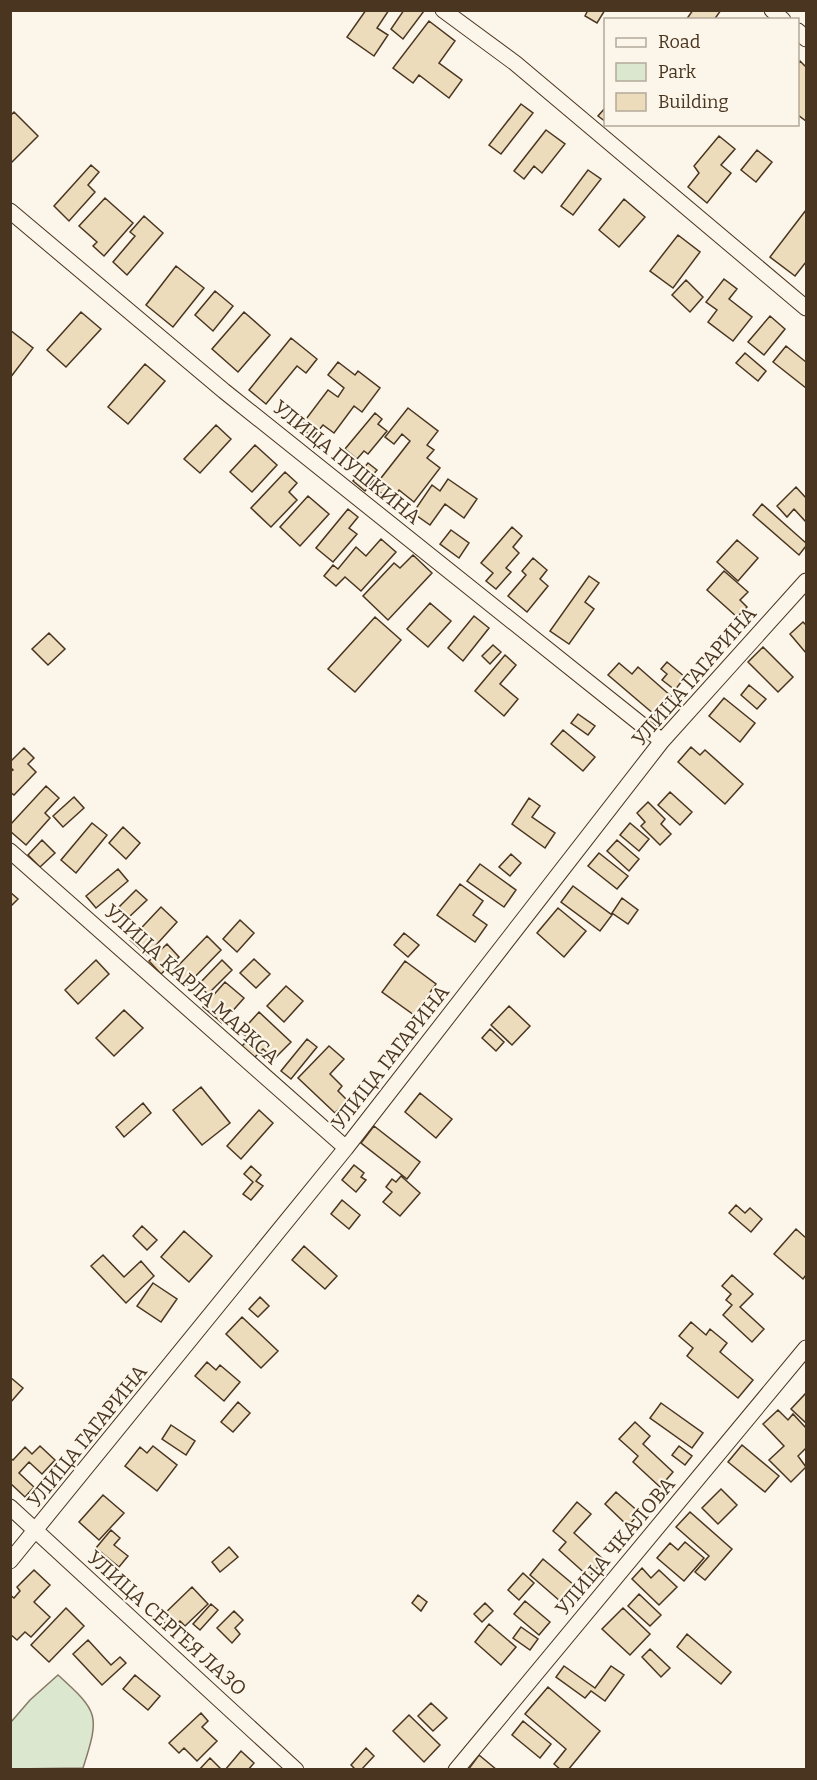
<svg xmlns="http://www.w3.org/2000/svg" width="817" height="1780" viewBox="0 0 817 1780" font-family="Bitter,serif">
<rect width="100%" height="100%" fill="#fbf6e9"/>
<path fill="#dce7d0" stroke="#887966" stroke-width="1.5" d="M58 1675C99 1712 100 1715 83 1768L11 1769V1722L30 1700Z"/>
<path fill="#ecdcbc" stroke="#4a3520" stroke-width="1.5" d="M366 10H389L377 28 388 35 374 56 347 37Z
M404 10 424 11 403 39 391 29Z
M588 10H605L597 23 585 16Z
M693 10H721L714 20H686Z
M429 21 455 41 439 63 462 80 449 98 419 75 413 83 393 68Z
M800 61 806 67V121L798 115V64Z
M521 104 533 113 501 154 489 145Z
M606 107V122L598 116Z
M14 112 38 136 10 164V116Z
M546 130 565 144 542 173 534 166 524 179 514 171Z
M719 136 735 149 721 165 731 173 707 203 688 187 699 173 694 166Z
M757 150 772 162 756 182 741 170Z
M91 165 99 172 88 185 95 192 69 221 54 206Z
M588 170 601 179 573 215 561 206Z
M105 198 133 223 104 256 93 246 97 242 79 226Z
M624 199 645 217 619 247 599 230Z
M806 210V262L795 276 770 257Z
M144 216 163 233 127 275 113 262 135 236 130 232Z
M678 235 700 252 673 288 650 271Z
M176 266 204 288 173 327 146 305Z
M724 279 737 289 729 299 752 317 733 341 708 322 717 310 706 302Z
M686 280 703 297 690 312 672 295Z
M215 291 233 306 213 331 195 315Z
M81 312 101 329 66 367 47 350Z
M244 312 270 335 238 372 212 349Z
M770 316 785 329 764 355 748 342Z
M10 330 33 348 10 378Z
M291 338 317 359 306 373 297 366 266 404 249 390Z
M786 346 806 362V388L773 362Z
M745 353 766 371 758 381 736 363Z
M338 362 355 375 358 371 380 388 362 412 354 406 334 433 323 425 313 437 300 427 328 390 338 397 344 388 328 375Z
M145 364 165 381 128 424 108 407Z
M408 408 438 431 427 445 434 450 427 458 440 468 414 502 399 490 391 501 374 487 410 441 402 434 394 444 385 437Z
M375 413 382 419 378 424 387 431 368 454 364 451 357 459 345 449Z
M216 425 231 439 200 473 184 459Z
M255 445 277 465 252 492 230 472Z
M368 463 377 470 371 477 374 480 365 491 353 481Z
M285 472 297 483 289 492 297 500 271 527 251 508Z
M448 479 477 499 464 518 445 504 430 525 413 513 432 485 440 491Z
M796 487 806 498V522L794 509 787 517 777 506Z
M308 496 329 514 300 546 280 527Z
M762 504 806 543V546L799 555 753 515Z
M348 509 358 517 349 528 357 534 333 562 316 548Z
M512 527 522 536 513 547 519 553 506 568 511 572 496 589 486 581 493 573 481 563Z
M451 530 469 543 459 558 440 544Z
M381 539 396 552 361 591 345 577 336 586 324 576 333 565 338 569 356 547 366 556Z
M737 540 758 558 738 581 717 562Z
M413 555 432 573 388 620 363 596 394 563 400 568Z
M533 558 547 570 540 579 548 586 527 612 508 596 526 575 522 571Z
M724 571 748 592 740 600 747 607 737 617 707 590Z
M589 576 599 583 585 602 594 609 569 644 550 631Z
M430 603 451 621 428 647 407 629Z
M474 616 489 628 463 661 448 648Z
M375 617 401 640 355 692 328 669Z
M803 622 806 625V653L790 634Z
M49 633 65 649 48 665 32 649Z
M493 645 501 652 490 664 482 656Z
M763 647 793 677 778 692 748 662Z
M505 655 516 665 500 684 518 699 504 716 475 691Z
M667 662 685 677 675 690 662 680 667 674 661 669Z
M619 663 632 674 638 667 671 696 655 715 608 675Z
M749 685 766 699 757 709 741 695Z
M724 698 755 723 740 742 709 716Z
M578 714 595 726 588 735 571 723Z
M563 730 595 757 583 771 551 744Z
M691 747 700 755 705 750 743 784 725 804 678 762Z
M24 748 34 758 28 764 36 772 14 795 10 792V772L13 770 10 767V762Z
M46 786 59 798 45 813 50 818 26 845 10 831V825Z
M670 792 692 812 680 825 658 805Z
M74 797 84 808 63 827 53 816Z
M529 798 540 806 532 817 555 833 545 848 512 824Z
M648 802 665 819 661 824 671 834 660 845 641 826 645 822 637 813Z
M92 823 107 835 76 873 61 860Z
M630 823 649 839 639 851 620 835Z
M123 827 140 843 126 859 109 843Z
M42 840 55 853 40 867 28 855Z
M617 840 639 859 629 871 607 851Z
M599 853 628 876 617 889 588 866Z
M511 854 521 863 510 876 499 867Z
M480 864 516 890 504 907 467 881Z
M118 869 128 881 96 908 86 896Z
M460 884 483 901 473 915 487 925 475 942 437 915Z
M573 886 612 915 600 931 561 902Z
M136 890 147 900 129 917 119 907Z
M10 892 18 899 10 907Z
M622 898 638 910 628 924 612 913Z
M161 907 177 922 147 955 130 940Z
M558 908 586 931 564 957 537 933Z
M240 920 254 933 237 952 223 939Z
M404 933 419 945 408 957 394 945Z
M207 936 221 950 185 987 171 973Z
M167 944 179 957 161 974 149 961Z
M254 959 270 974 256 988 240 973Z
M96 960 109 974 78 1004 65 990Z
M222 960 232 970 208 994 198 985Z
M405 961 436 984 414 1015 382 992Z
M225 982 244 998 222 1023 203 1007Z
M286 986 303 1001 284 1022 267 1006Z
M509 1006 530 1026 512 1045 491 1025Z
M124 1010 143 1028 114 1056 96 1038Z
M259 1012 291 1042 274 1059 263 1049 253 1059 241 1047 249 1039 241 1032Z
M490 1029 504 1042 496 1051 482 1038Z
M307 1039 317 1047 291 1079 281 1071Z
M329 1046 344 1059 330 1074 342 1086 338 1091 347 1100 335 1113 298 1078Z
M201 1087 230 1123 202 1145 173 1110Z
M420 1093 452 1119 436 1138 405 1112Z
M143 1103 151 1113 124 1137 116 1127Z
M259 1110 273 1123 241 1159 227 1146Z
M374 1126 420 1162 407 1179 361 1143Z
M354 1165 364 1173 361 1177 366 1180 356 1192 342 1180Z
M251 1166 261 1175 256 1181 263 1186 251 1200 243 1194 253 1182 244 1174Z
M401 1176 420 1193 400 1216 383 1202 392 1192 386 1187 392 1179 396 1182Z
M342 1200 360 1215 349 1229 331 1214Z
M736 1205 745 1213 750 1208 762 1219 751 1232 729 1213Z
M142 1226 157 1240 147 1250 133 1236Z
M796 1229 806 1238V1275L803 1279 774 1254Z
M184 1231 212 1256 189 1282 161 1257Z
M304 1246 337 1276 325 1289 292 1260Z
M103 1255 124 1277 141 1261 154 1276 126 1303 91 1266Z
M732 1275 753 1294 740 1307 764 1329 752 1342 723 1315 732 1305 726 1300 731 1294 722 1286Z
M153 1283 177 1299 161 1322 137 1306Z
M260 1297 269 1306 258 1317 249 1309Z
M242 1317 278 1351 261 1368 226 1334Z
M691 1322 706 1335 710 1329 727 1343 720 1352 753 1380 738 1398 687 1356 693 1348 679 1336Z
M207 1362 216 1370 220 1365 240 1382 224 1401 195 1376Z
M10 1377 23 1388 10 1403Z
M806 1393V1423L791 1409Z
M238 1402 250 1413 233 1432 221 1422Z
M661 1403 703 1433 692 1448 650 1418Z
M778 1410 788 1420 793 1414 806 1428V1448L798 1456 806 1467 791 1482 769 1460 784 1446 763 1424Z
M635 1422 650 1436 643 1444 673 1472 660 1487 633 1462 638 1456 619 1439Z
M171 1425 195 1441 186 1455 162 1439Z
M742 1445 779 1476 765 1492 728 1462Z
M40 1446 55 1460 42 1474 29 1462 19 1473 34 1487 25 1497 10 1483V1458L13 1460 25 1447 32 1454Z
M153 1446 177 1465 157 1491 125 1466 140 1447 147 1453Z
M679 1446 692 1456 685 1465 672 1455Z
M721 1489 737 1505 718 1524 702 1508Z
M616 1492 640 1513 628 1526 605 1504Z
M103 1495 124 1513 99 1540 79 1522Z
M577 1502 591 1514 574 1533 604 1560 589 1577 559 1550 566 1542 553 1531Z
M690 1512 732 1549 705 1580 695 1572 709 1556 676 1527Z
M111 1530 120 1538 114 1545 128 1556 119 1567 96 1548Z
M685 1542 704 1558 684 1581 657 1558 670 1543 678 1550Z
M229 1547 238 1557 220 1572 212 1562Z
M543 1559 574 1585 560 1601 530 1575Z
M642 1568 651 1578 659 1570 677 1587 659 1605 632 1579Z
M34 1570 50 1585 34 1602 50 1617 31 1637 25 1632 17 1640 10 1634V1595L14 1598 20 1591 17 1587Z
M523 1573 534 1583 519 1600 508 1590Z
M192 1587 208 1604 185 1626 180 1621 171 1630 160 1618Z
M639 1594 661 1615 650 1626 628 1606Z
M418 1595 427 1602 421 1611 412 1603Z
M525 1601 550 1622 539 1635 514 1614Z
M485 1603 493 1611 482 1622 474 1614Z
M211 1604 218 1610 200 1630 193 1624Z
M66 1608 84 1626 49 1662 31 1645Z
M623 1608 650 1634 630 1655 602 1629Z
M234 1611 243 1620 235 1628 240 1634 232 1643 217 1628Z
M489 1624 516 1647 501 1665 475 1642Z
M521 1627 538 1639 530 1650 513 1638Z
M687 1634 731 1672 721 1684 677 1647Z
M88 1640 111 1665 120 1657 126 1663 102 1685 73 1654Z
M650 1649 670 1668 661 1677 642 1657Z
M564 1666 595 1688 611 1666 624 1675 605 1701 591 1691 585 1698 556 1677Z
M135 1675 160 1696 148 1710 123 1689Z
M548 1687 600 1731 568 1770H561L554 1764 566 1749 525 1714Z
M431 1703 447 1718 433 1731 418 1716Z
M201 1713 208 1721 202 1727 217 1741 197 1761 184 1748 179 1753 169 1743Z
M409 1715 440 1745 424 1762 393 1731Z
M523 1721 551 1744 540 1758 512 1735Z
M366 1748 374 1756 361 1770H356L351 1765Z
M241 1751 254 1763 248 1770H225Z
M479 1755 497 1770H468Z
M210 1758 221 1769 199 1770Z"/>
<g fill="none" stroke-linecap="round" stroke-linejoin="round">
<defs>
<path id="street" d="M443 10 515 63 806 308
M772 10 783 20
M798 31 806 39
M10 211 224 391 662 741
M10 851 346 1148
M10 1507 296 1770
M10 1561 346 1148 662 741 806 581
M456 1770 806 1348"/>
</defs>
<use href="#street" stroke="#4a3520" stroke-width="17"/>
<use href="#street" stroke="#fbf6e9" stroke-width="15"/>
</g>
<g text-anchor="middle" stroke-width="4.5" stroke-linejoin="round" paint-order="stroke">
<g font-size="20" fill="#4a3520" stroke="#fbf6e9">
<text transform="translate(347 462) rotate(39)" y="7">УЛИЦА ПУШКИНА</text>
<text transform="translate(694 676) rotate(-49)" y="7">УЛИЦА ГАГАРИНА</text>
<text transform="translate(192 984) rotate(42)" y="7">УЛИЦА КАРЛА МАРКСА</text>
<text transform="translate(390 1057) rotate(-52)" y="7">УЛИЦА ГАГАРИНА</text>
<text transform="translate(87 1436) rotate(-51)" y="7">УЛИЦА ГАГАРИНА</text>
<text transform="translate(615 1546) rotate(-50)" y="7">УЛИЦА ЧКАЛОВА</text>
<text transform="translate(167 1623) rotate(42)" y="7">УЛИЦА СЕРГЕЯ ЛАЗО</text>
</g>
</g>
<rect width="817" height="1780" fill="none" stroke="#4a3520" stroke-width="24"/>
<rect x="604" y="18" width="195" height="108" fill="#fbf6e9" stroke="#b4a999" stroke-width="1.5"/>
<rect x="616" y="38" width="30" height="9" fill="#fbf6e9" stroke="#b4a999" stroke-width="1.5"/>
<text x="658" y="48" font-size="18" fill="#4a3520">Road</text>
<rect x="616" y="63" width="30" height="18" fill="#dce7d0" stroke="#b4a999" stroke-width="1.5"/>
<text x="658" y="78" font-size="18" fill="#4a3520">Park</text>
<rect x="616" y="93" width="30" height="18" fill="#ecdcbc" stroke="#b4a999" stroke-width="1.5"/>
<text x="658" y="108" font-size="18" fill="#4a3520">Building</text>
</svg>
